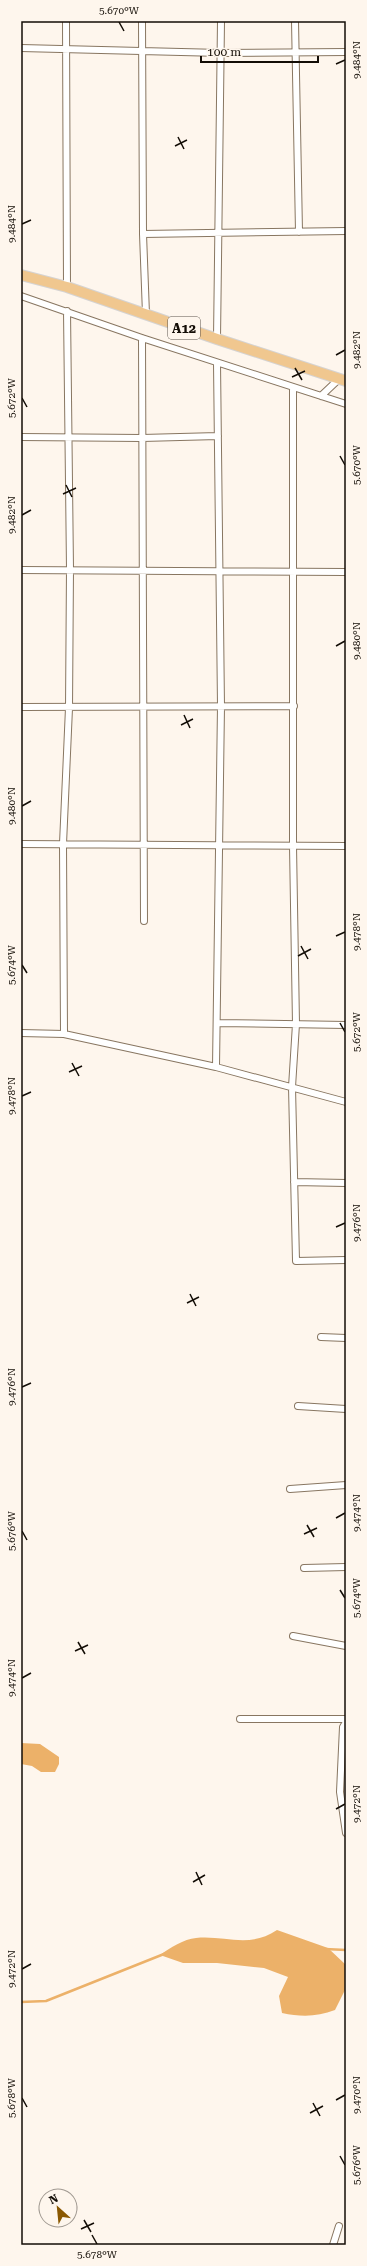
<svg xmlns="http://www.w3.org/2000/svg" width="367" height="2266" viewBox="0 0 367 2266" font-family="'Roboto Serif',serif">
<rect width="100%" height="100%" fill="#fef6ed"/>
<path fill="#ecb169" d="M21 1743 40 1744 59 1757V1764L55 1772H41L32 1766 21 1764Z
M277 1930 328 1948 346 1965V1988L335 2010C317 2017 301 2017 282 2013L279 1996 288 1977 264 1968 217 1963H183L160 1955C170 1948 184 1939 196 1938 225 1935 249 1949 277 1930Z"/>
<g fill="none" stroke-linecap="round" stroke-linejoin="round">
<path stroke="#ecb169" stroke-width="2.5" d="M325 1949 346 1950
M21 2002 46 2001 164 1954"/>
<defs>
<path id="street" d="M66 21 67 287
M142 21 143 234 146 314
M295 21 299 232
M21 48 221 53 346 52
M143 234 346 231
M21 296 142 338 346 404
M142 338 144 921
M217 339 221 21
M293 387V846L296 1024 292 1087 296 1261 346 1260
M321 396 339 379
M21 437 142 438 218 436
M21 570 346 572
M21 707 294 706
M21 844 346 846
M217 1023 346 1025
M21 1033 64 1034 216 1067 346 1102
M64 1034 63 844 69 708 70 569 67 311
M216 1067 221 706 217 363
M294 1182 346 1183
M321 1337 346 1338
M298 1406 346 1409
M290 1489 346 1485
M304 1568 346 1567
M293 1636 346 1646
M240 1719H346
M346 1722 343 1727 340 1792 346 1833
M333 2245 339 2226"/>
<path id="primary" d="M21 275 67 287 217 339 346 381"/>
</defs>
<use href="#street" stroke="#887661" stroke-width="8"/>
<use href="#primary" stroke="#d5d3d2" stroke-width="12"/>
<use href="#street" stroke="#fff" stroke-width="6"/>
<use href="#primary" stroke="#f0c78f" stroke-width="10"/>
</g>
<path fill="none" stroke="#130d06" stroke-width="1.5" d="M119 22 124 31M336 64 345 60M178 137 184 149M175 146 187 140M22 224 31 220M336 355 345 350M295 368 302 380M292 377 305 371M22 398 27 407M340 456 345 465M66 485 72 497M63 494 76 488M22 515 31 510M336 646 345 641M184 715 190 728M181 725 193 719M22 806 31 801M336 936 345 932M301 946 308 959M298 956 311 949M22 965 27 973M340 1023 345 1032M72 1063 79 1076M69 1072 82 1066M22 1096 31 1092M336 1227 345 1223M190 1294 196 1306M187 1303 199 1297M22 1387 31 1383M336 1518 345 1513M307 1525 314 1537M22 1531 27 1540M304 1534 317 1528M340 1590 345 1598M78 1642 85 1654M75 1651 88 1645M22 1678 31 1673M336 1809 345 1804M196 1872 202 1885M193 1882 205 1875M22 1969 31 1964M22 2098 27 2107M336 2100 345 2095M313 2103 320 2116M310 2113 323 2106M340 2156 345 2165M84 2220 91 2232M81 2229 94 2223M92 2235 97 2244"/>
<g text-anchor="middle" stroke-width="3" stroke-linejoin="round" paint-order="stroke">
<rect fill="#fef6ed" stroke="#5a534b" stroke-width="1" x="168" y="317" width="32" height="22" rx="3"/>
<g font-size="13" font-weight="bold" fill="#130d06">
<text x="184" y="333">A12</text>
</g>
</g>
<rect width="367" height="2266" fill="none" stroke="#fef6ed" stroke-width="44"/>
<g transform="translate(58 2208) rotate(333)"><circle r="19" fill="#fef6ed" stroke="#a09991"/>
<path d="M0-3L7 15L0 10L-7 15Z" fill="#8a5801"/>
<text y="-6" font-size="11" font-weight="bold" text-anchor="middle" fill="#130d06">N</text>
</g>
<path d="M201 56v6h117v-6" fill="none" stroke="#130d06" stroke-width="2"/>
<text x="207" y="56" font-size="12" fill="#130d06" stroke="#fef6ed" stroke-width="3" paint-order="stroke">100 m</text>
<rect x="22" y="22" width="323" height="2222" fill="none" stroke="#130d06" stroke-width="1.5"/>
<g font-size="10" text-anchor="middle" fill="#130d06">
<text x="119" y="14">5.670°W</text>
<text transform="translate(356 60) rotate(-90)" y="4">9.484°N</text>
<text transform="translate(11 224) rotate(-90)" y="4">9.484°N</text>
<text transform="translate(356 350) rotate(-90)" y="4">9.482°N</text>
<text transform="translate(11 398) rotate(-90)" y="4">5.672°W</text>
<text transform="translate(356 465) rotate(-90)" y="4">5.670°W</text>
<text transform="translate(11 515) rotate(-90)" y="4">9.482°N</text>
<text transform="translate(356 641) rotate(-90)" y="4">9.480°N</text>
<text transform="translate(11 806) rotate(-90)" y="4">9.480°N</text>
<text transform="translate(356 932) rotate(-90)" y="4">9.478°N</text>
<text transform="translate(11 965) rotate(-90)" y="4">5.674°W</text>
<text transform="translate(356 1032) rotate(-90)" y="4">5.672°W</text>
<text transform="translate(11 1096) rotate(-90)" y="4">9.478°N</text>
<text transform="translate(356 1223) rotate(-90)" y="4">9.476°N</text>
<text transform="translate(11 1387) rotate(-90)" y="4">9.476°N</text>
<text transform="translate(356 1513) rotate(-90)" y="4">9.474°N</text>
<text transform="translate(11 1531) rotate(-90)" y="4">5.676°W</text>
<text transform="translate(356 1598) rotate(-90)" y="4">5.674°W</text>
<text transform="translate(11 1678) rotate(-90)" y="4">9.474°N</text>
<text transform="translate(356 1804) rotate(-90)" y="4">9.472°N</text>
<text transform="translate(11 1969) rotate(-90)" y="4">9.472°N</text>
<text transform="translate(356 2095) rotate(-90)" y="4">9.470°N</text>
<text transform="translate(11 2098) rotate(-90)" y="4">5.678°W</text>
<text transform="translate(356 2165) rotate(-90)" y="4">5.676°W</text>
<text x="97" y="2258">5.678°W</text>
</g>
</svg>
